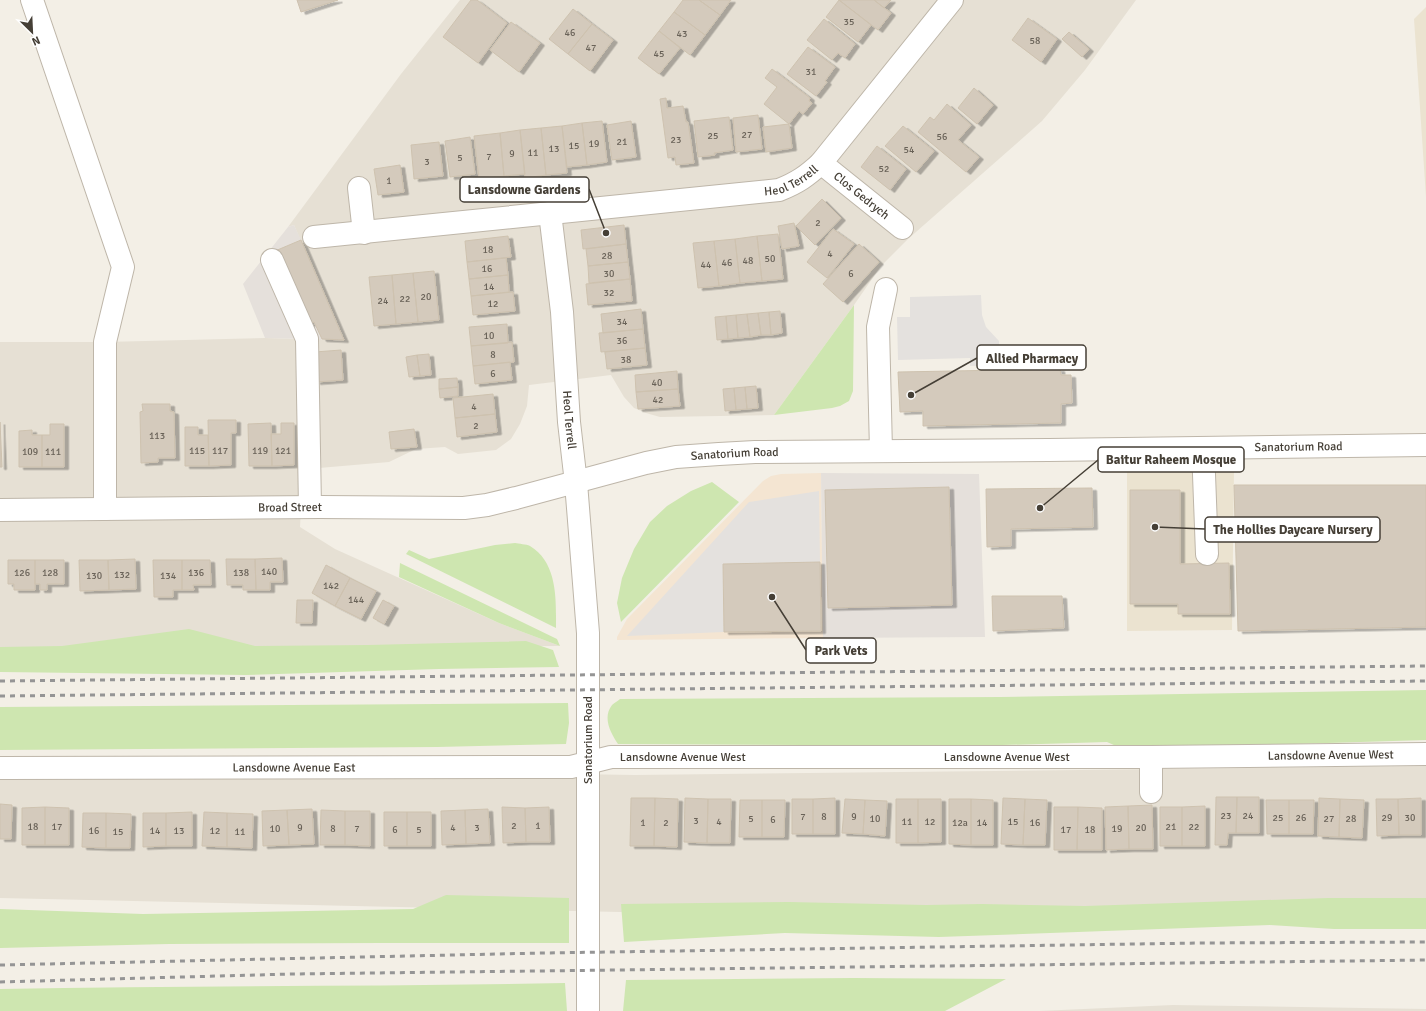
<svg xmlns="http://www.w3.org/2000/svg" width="1426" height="1011" viewBox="0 0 1426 1011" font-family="Signika,sans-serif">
<defs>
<filter id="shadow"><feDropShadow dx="4.5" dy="2.5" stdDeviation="0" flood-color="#0004"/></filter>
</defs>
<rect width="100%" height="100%" fill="#f3efe6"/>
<path fill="#e6e0d4" d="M460 0H1136L1085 70 1042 121 908 239 881 266 854 305 774 415 660 417 646 413 634 408 624 397 611 375 529 385 527 406 520 424 511 439 496 450 458 454 445 447 416 449 389 462 319 468 314 339H343L294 225 288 227 401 74Z
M265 338 299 339 303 469 300 527 335 549 499 623 560 646 0 649V342H105Z
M0 765 635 775 1426 766V916L619 912 0 898Z
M1173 1005 1426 1009V1011H1039Z"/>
<path fill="#f4e5d2" d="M821 473 823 638 617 640V637L627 619 763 481 771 476 781 474Z"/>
<path fill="#e5e0db" d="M294 225 301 240 344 340 265 338 243 284 288 227Z
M821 473 979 474 985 637 823 638Z"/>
<path fill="#ebe3d0" d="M1426 7V197L1414 19Z
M1127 469 1234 470 1232 630 1127 631Z"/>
<path fill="#cee6b0" d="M854 305 853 391 849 401 840 406 832 408 774 415Z
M712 482 739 502 621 622 617 603 622 578 634 549 650 522 667 506 691 491Z
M515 543C519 544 526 544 530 546 558 563 556 600 556 628L406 554 409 550 429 559 495 545Z
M400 563 557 639 560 646 499 623 399 577Z
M189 629 255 646 368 645 526 641 553 650 559 667 439 669 246 675 0 672V647L62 646Z
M1426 690V740L1123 749 1107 742 970 746 618 744C611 733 602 718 612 705 614 703 618 701 620 699L1000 697Z
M568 703 569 723 566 744 437 747 0 750V707Z
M446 895 569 898V943H381L169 944 0 948V909L143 914 413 909Z
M1328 898H1426V929H1334L1270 925 939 937 785 933 624 942 621 904 789 902 926 905 982 904 1085 906Z
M853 978 1006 979 945 1011H623L626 980Z
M565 983 567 1011H0V989C188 985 377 987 565 983Z"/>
<path fill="#e4e1de" d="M981 295 982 315 986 327 999 341V365L970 366V358L898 360 897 317H910V297Z
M819 491 820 562 723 564 724 632 627 636 749 502Z"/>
<path fill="#d4cabc" stroke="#cec2af" filter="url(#shadow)" d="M297 0H338L301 12Z
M471 0H477L507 23 478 63 443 37Z
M683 0H699L720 15 705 35 674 12Z
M699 0H731L720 15Z
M839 0 871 25 858 42 826 17Z
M839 0H874L891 13 878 30Z
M874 0H891L884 8Z
M573 9 592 24 568 54 549 39Z
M674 12 705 35 690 55 659 31Z
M1028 18 1057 39 1041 62 1012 40Z
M824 19 855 44 845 58 838 53 832 60 807 40Z
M511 22 540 43 519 72 490 50Z
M592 24 613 40 590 71 568 54Z
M659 31 680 48 659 74 638 58Z
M1069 32 1089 49 1082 57 1062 39Z
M808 47 835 67 825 81 827 82 816 96 787 74Z
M772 69 810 98 809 101 812 103 803 114 799 111 789 124 764 104 777 87 765 78Z
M974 88 993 105 977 124 958 108Z
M666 98 667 108 683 106 686 122H688L694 163 676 165 675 157 668 158 660 99Z
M947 104 971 125 958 140 979 157 966 172 918 132 930 117 934 120Z
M758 115 762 149 736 152 733 118Z
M729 117 733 150 714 153 715 155 698 157 694 121Z
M602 121 607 162 587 165 582 123Z
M631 121 636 157 612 160 607 125Z
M582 123 587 165 567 167 562 126Z
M789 124 792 148 766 152 763 127Z
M562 126 567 173 546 175 541 128Z
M903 126 934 151 916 172 885 146Z
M541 128 546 175 525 178 520 130Z
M520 130 525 174 504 176 500 133Z
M500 133 504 176 479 179 474 136Z
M470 137 475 174 450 177 445 141Z
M439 142 443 176 414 179 411 145Z
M877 146 906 169 890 190 861 167Z
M400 165 404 192 378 195 374 169Z
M822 199 841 218 815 245 796 226Z
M794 223 799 246 782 249 778 226Z
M624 225 626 244 583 249 581 230Z
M833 229 854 244 827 278 807 262Z
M778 234 783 279 762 281 757 236Z
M508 236 511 257 467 262 465 241Z
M757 236 762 281 740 283 735 239Z
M735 239 740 283 719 286 714 241Z
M301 240 344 340 322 339 314 322 308 325 275 251Z
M714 241 719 286 698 288 693 243Z
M626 244 628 262 588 266 586 249Z
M859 244 879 262 843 302 823 284Z
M506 258 508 275 469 279 467 262Z
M628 262 630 279 589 283 588 266Z
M434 271 439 320 418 322 413 273Z
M413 273 418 322 396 324 392 275Z
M392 275 396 324 374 326 369 277Z
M508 275 509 292 471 296 469 279Z
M630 279 632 301 588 305 586 284Z
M513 292 515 311 473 315 471 296Z
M641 309 643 329 603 333 601 314Z
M780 311 782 333 771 335 769 312Z
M769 312 771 335H761L758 313Z
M758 313 761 335 750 337 747 314Z
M747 314 750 337 738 338 736 315Z
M736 315 738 338 728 339 726 316Z
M726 316 728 339 717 340 715 317Z
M507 324 508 343 471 346 469 327Z
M643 329 645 348 601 352 599 333Z
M512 342 514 362 473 366 471 346Z
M645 348 647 365 607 369 605 352Z
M341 350 343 380 316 382 315 352Z
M429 354 431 375 420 376 417 355Z
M417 355 420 376 409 377 406 357Z
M510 362 512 380 475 384 473 366Z
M1060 369 1061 375H1071L1072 403 1061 404V423L923 426V411L900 412 898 372Z
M677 371 678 389 636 392 635 375Z
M457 378 458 387 439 389V379Z
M756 386 758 408 747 409 745 387Z
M458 387V396L440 398 439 389Z
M745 387 747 409 736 410 734 388Z
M734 388 736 410 725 411 723 389Z
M678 389 680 406 638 409 636 392Z
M493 394 495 414 455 418 453 398Z
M142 404H170V411L174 412 175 458H158V462L141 463 140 412 143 411Z
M495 414 497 432 457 437 455 418Z
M208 420H236V433H231V465L209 466Z
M0 422 2 467H0Z
M271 423 272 466H249L248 424Z
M281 423H294V465L272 466 271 434H281Z
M50 424H64V467H42V435H50Z
M185 427H198V435H208L209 466H185Z
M414 429 417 447 391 449 389 432Z
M32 430V435H42V467H19V431Z
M1234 485H1426V627L1238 631Z
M949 487 952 605 828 608 825 490Z
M1092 488 1093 527 1011 529V546L987 547 986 489Z
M1130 490H1180V564L1229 563 1230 614H1178V604H1130Z
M282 558 283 582H270V590H256L255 559Z
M135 559 136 589 109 590 108 560Z
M226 559H255L256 590H243V585H227Z
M8 560H35V590H14V584H8Z
M35 560H64V584H47V590H40V584H35Z
M79 560H108L109 590 80 591Z
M153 560H182V590H173V597H154Z
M182 560H210L211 585H193L194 590H182Z
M820 562 821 631 724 632 723 564Z
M326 565 350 578 335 606 312 593Z
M350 578 376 591 361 619 335 606Z
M992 596H1062L1064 628 993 631Z
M297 600H313L312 623H296Z
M383 600 394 606 384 624 373 618Z
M1216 797H1237L1236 833H1228L1227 845H1215Z
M1237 797H1259V833H1236Z
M631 798H655L654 846H630Z
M655 798 678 799 677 847 654 846Z
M685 798 708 799 707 843 684 842Z
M835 798V834H813V799Z
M1003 798 1025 799 1023 845 1001 844Z
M1319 798 1340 799 1339 837 1318 836Z
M1421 798V835H1399L1398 799Z
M708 799H731L730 843H707Z
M792 799H813V834H792Z
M845 799 865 800 863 834 842 833Z
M896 799H918V843H896Z
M918 799H941V842L918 843Z
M949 799H971V845L949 844Z
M971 799 993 800V845H971Z
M1025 799 1047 800 1045 845H1023Z
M1340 799 1364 800 1362 838 1339 837Z
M1376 799H1398L1399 835 1377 836Z
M740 800H762V837H739Z
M762 800H785L784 837H762Z
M865 800 887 801 885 836 863 834Z
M1266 800H1289V834H1267Z
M1289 800H1314L1313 834H1289Z
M0 804 12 805 11 839H0Z
M1152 805 1153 849H1129L1128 806Z
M1128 806 1129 849 1106 850 1105 807Z
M1205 806V846H1182V807Z
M45 807 69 808V845H45Z
M45 807V845H22V808Z
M502 807 525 808 526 842 503 843Z
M549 807 550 842H526L525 808Z
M1054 807H1078L1077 850H1054Z
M1078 807 1102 808V850H1077Z
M1160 807H1182V846H1160Z
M312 809 314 844 289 845 287 810Z
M488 809 490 843 466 844 465 810Z
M287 810 289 845 263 846 262 811Z
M321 810 345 811V845H320Z
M465 810 466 844 442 845 441 811Z
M345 811H370V846L345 845Z
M192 812V846H166V813Z
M204 812 227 813V847L202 846Z
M384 812H407V846H384Z
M407 812H431V846H407Z
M83 813H106V848L82 847Z
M106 813 131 814 130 848H106Z
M143 813H166V846L143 847Z
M227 813 253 814 252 848 227 847Z"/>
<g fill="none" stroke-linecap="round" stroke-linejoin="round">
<defs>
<g id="minor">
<path d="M32 0 123 267 105 342V509"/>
<path id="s1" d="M821 163 902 228"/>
<path d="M359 188 364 233"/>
<path id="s2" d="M550 213 562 312 569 422 576 483 588 633V1011"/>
<path id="s3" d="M314 237 779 190C797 183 807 176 821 163L952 0"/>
<path d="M272 260 307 339 310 507"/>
<path d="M1203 448 1207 554"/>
<path d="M881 451 878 327 886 289"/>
<path id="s4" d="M0 510 320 507 464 508 487 505 516 498 646 463 676 457 719 454 755 452 1049 450 1426 445"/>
<path d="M1151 757V792"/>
<path id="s5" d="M0 768 571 767 611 757H1151L1426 754"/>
</g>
</defs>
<use href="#minor" stroke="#beb6a9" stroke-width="24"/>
<use href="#minor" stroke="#fff" stroke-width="22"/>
<path stroke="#959595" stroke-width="3" stroke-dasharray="5 5" stroke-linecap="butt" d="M0 681 1426 666
M0 696 1426 681
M0 965 543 953 1200 943 1426 942
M0 982 292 974 1426 960"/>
</g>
<g text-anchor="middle" stroke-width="3.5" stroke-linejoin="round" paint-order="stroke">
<g font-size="10" fill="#696258">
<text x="849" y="25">35</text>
<text x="570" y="36">46</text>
<text x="682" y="37">43</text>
<text x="1035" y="44">58</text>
<text x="591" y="51">47</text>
<text x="659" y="57">45</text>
<text x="811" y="75">31</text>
<text x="747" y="138">27</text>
<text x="713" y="139">25</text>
<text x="942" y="140">56</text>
<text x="676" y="143">23</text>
<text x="622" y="145">21</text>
<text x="594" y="147">19</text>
<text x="574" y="149">15</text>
<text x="554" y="152">13</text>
<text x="909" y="153">54</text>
<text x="533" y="156">11</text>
<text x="512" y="157">9</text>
<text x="489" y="160">7</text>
<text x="460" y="161">5</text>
<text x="427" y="165">3</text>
<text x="884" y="172">52</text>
<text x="389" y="184">1</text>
<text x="818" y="226">2</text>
<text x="488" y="253">18</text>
<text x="830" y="257">4</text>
<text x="607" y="259">28</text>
<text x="770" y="262">50</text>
<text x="748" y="264">48</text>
<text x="727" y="266">46</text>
<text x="706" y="268">44</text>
<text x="487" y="272">16</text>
<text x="609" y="277">30</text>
<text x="851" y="277">6</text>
<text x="489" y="290">14</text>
<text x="609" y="296">32</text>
<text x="426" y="300">20</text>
<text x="405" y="302">22</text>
<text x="383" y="304">24</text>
<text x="493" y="307">12</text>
<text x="622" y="325">34</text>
<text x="489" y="339">10</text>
<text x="622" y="344">36</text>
<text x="493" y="358">8</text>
<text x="626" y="363">38</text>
<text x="493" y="377">6</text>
<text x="657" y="386">40</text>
<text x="658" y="403">42</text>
<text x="474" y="410">4</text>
<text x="476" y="429">2</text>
<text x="157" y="439">113</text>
<text x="197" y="454">115</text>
<text x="220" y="454">117</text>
<text x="260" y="454">119</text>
<text x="283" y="454">121</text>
<text x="30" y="455">109</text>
<text x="53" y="455">111</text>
<text x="269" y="575">140</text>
<text x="22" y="576">126</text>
<text x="50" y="576">128</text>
<text x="196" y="576">136</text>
<text x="241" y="576">138</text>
<text x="122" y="578">132</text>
<text x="94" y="579">130</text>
<text x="168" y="579">134</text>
<text x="331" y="589">142</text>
<text x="356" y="603">144</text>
<text x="1226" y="819">23</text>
<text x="1248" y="819">24</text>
<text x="803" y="820">7</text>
<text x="824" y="820">8</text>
<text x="854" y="820">9</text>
<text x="1278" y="821">25</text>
<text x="1301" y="821">26</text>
<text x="1387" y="821">29</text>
<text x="1410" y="821">30</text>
<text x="751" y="822">5</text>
<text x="875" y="822">10</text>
<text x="1329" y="822">27</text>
<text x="1351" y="822">28</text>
<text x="773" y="823">6</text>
<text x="696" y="824">3</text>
<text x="719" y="825">4</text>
<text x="907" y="825">11</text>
<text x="930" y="825">12</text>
<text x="1013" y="825">15</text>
<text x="643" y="826">1</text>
<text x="666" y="826">2</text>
<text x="960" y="826">12a</text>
<text x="982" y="826">14</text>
<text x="1035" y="826">16</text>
<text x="514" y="829">2</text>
<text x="538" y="829">1</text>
<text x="33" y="830">18</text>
<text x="57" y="830">17</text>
<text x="1171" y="830">21</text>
<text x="1194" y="830">22</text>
<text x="300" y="831">9</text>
<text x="453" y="831">4</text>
<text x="477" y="831">3</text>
<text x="1141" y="831">20</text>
<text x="275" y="832">10</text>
<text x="333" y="832">8</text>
<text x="357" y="832">7</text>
<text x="1117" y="832">19</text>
<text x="395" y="833">6</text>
<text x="419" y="833">5</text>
<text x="1066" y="833">17</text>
<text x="1090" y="833">18</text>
<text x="94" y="834">16</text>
<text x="155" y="834">14</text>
<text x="179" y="834">13</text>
<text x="215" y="834">12</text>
<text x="118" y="835">15</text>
<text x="240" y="835">11</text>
</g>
<g font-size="12" fill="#453f36" stroke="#fff">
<text dy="4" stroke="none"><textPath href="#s3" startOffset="482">Heol Terrell</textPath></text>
<text dy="4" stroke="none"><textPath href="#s1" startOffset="52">Clos Gedrych</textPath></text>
<text dy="4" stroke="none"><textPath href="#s2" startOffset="208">Heol Terrell</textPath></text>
<text dy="4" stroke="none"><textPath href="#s4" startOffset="1305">Sanatorium Road</textPath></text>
<text dy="4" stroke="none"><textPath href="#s4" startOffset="741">Sanatorium Road</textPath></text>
<text dy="4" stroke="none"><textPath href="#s4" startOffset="290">Broad Street</textPath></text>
<text transform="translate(588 740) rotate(-90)" y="4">Sanatorium Road</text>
<text dy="4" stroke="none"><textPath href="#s5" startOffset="1332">Lansdowne Avenue West</textPath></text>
<text dy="4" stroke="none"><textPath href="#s5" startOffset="684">Lansdowne Avenue West</textPath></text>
<text dy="4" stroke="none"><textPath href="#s5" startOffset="1008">Lansdowne Avenue West</textPath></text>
<text dy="4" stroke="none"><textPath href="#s5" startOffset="294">Lansdowne Avenue East</textPath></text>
</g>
</g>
<path fill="none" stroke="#453f36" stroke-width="1.5" d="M606 233L589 189M911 395L977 358M1040 508L1098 460M1155 527L1205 529M772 597L806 650"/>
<g fill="#453f36" stroke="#fff" stroke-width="1.5">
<circle cx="606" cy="233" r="4"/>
<circle cx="911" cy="395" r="4"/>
<circle cx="1040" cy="508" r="4"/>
<circle cx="1155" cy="527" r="4"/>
<circle cx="772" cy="597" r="4"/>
</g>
<g fill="#fff" stroke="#453f36" stroke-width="1.5">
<rect x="460" y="177" width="129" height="25" rx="4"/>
<rect x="977" y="345" width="109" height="25" rx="4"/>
<rect x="1098" y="447" width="146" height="25" rx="4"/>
<rect x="1205" y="517" width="175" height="25" rx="4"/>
<rect x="806" y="638" width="70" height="25" rx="4"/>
</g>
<g font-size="13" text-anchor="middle" font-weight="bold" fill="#453f36">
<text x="524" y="194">Lansdowne Gardens</text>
<text x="1032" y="363">Allied Pharmacy</text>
<text x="1171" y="464">Baitur Raheem Mosque</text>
<text x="1293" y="534">The Hollies Daycare Nursery</text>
<text x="841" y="655">Park Vets</text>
</g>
<g transform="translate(32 32) rotate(156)" stroke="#ffffff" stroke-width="3" paint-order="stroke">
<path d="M0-3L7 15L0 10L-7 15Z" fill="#453f36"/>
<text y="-6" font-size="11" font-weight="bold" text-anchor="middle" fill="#453f36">N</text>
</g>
</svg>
